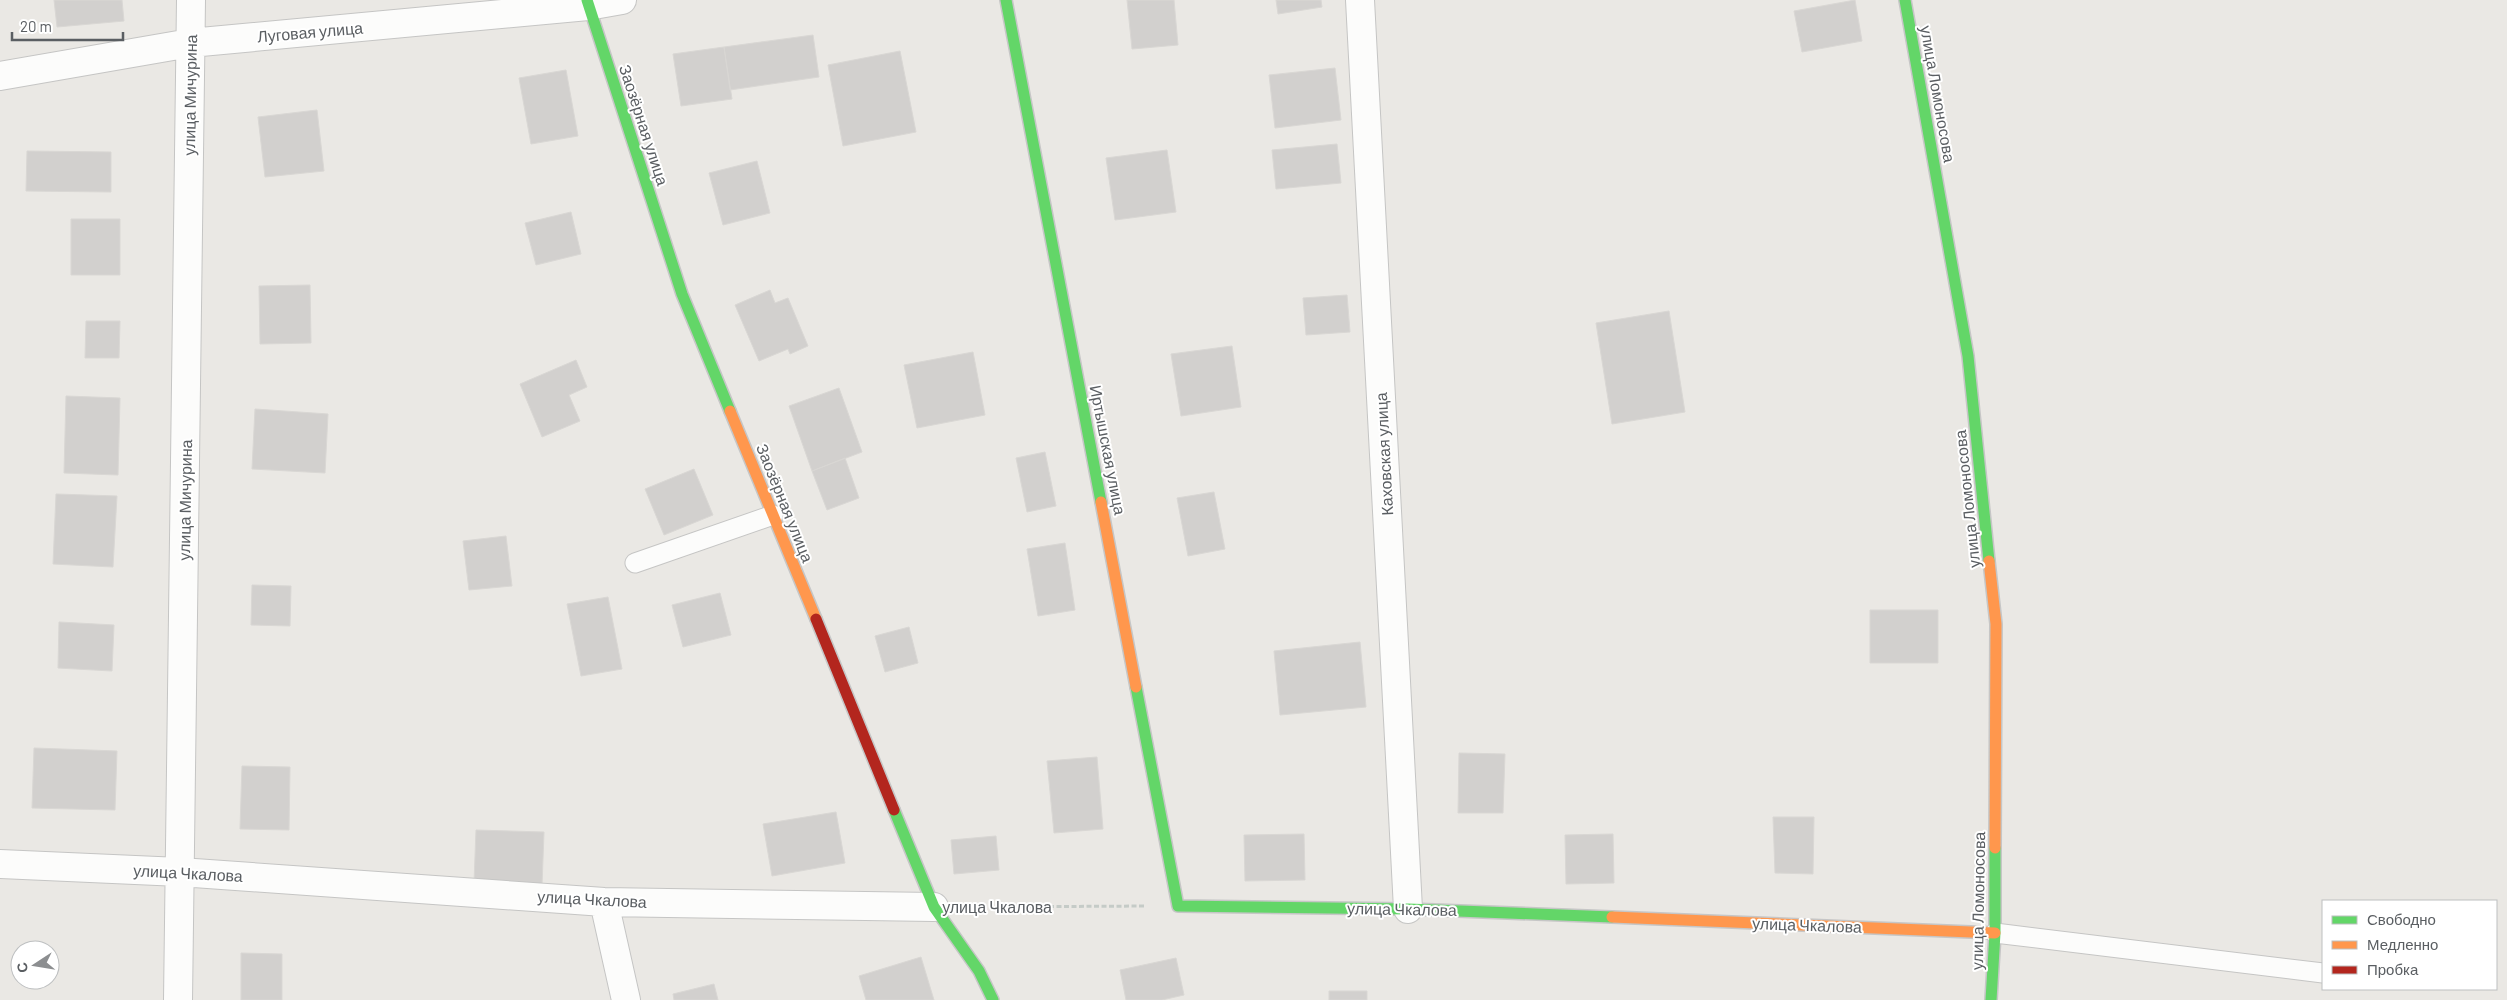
<svg xmlns="http://www.w3.org/2000/svg" width="2507" height="1000" viewBox="0 0 2507 1000" font-family="Barlow,sans-serif">
<rect width="100%" height="100%" fill="#eae8e4"/>
<path fill="#d2d0ce" stroke="#d9d7d4" d="M54 0H122L124 21 57 27Z
M1127 0H1174L1178 45 1132 49Z
M1276 0H1321L1322 7 1278 14Z
M1855 0 1862 41 1802 52 1794 11Z
M813 35 819 77 730 90 724 47Z
M724 47 732 99 681 106 673 54Z
M900 51 916 132 843 146 828 65Z
M1335 68 1341 120 1275 128 1269 75Z
M566 70 578 136 531 144 519 78Z
M317 110 324 171 265 177 258 117Z
M1337 144 1341 183 1276 189 1272 150Z
M1167 150 1176 212 1115 220 1106 158Z
M27 151 111 152V192L26 191Z
M757 161 770 213 723 225 709 173Z
M571 212 581 254 536 265 525 223Z
M71 219H120V275H71Z
M310 285 311 343 260 344 259 286Z
M770 290 775 303 788 298 808 346 790 354 788 349 759 361 735 305Z
M1347 295 1350 332 1306 335 1303 298Z
M1669 311 1685 412 1612 424 1596 323Z
M86 321H120L119 358H85Z
M1232 346 1241 407 1181 416 1171 354Z
M973 352 985 415 917 428 904 365Z
M576 360 587 387 569 395 580 421 542 437 520 384Z
M839 388 862 452 812 471 789 406Z
M66 396 120 398 118 475 64 473Z
M255 409 328 414 325 473 252 469Z
M1045 452 1056 506 1027 512 1016 458Z
M845 458 859 498 827 510 812 471Z
M694 469 713 515 664 535 645 489Z
M1214 492 1225 549 1188 556 1177 498Z
M56 494 117 496 113 567 53 564Z
M506 536 512 586 469 590 463 541Z
M1065 543 1075 610 1038 616 1027 549Z
M252 585 291 586 290 626 251 625Z
M720 593 731 635 683 647 672 605Z
M608 597 622 669 581 676 567 604Z
M1870 610H1938V663H1870Z
M59 622 114 625 112 671 58 668Z
M909 627 918 663 885 672 875 636Z
M1360 642 1366 707 1280 715 1274 651Z
M34 748 117 751 115 810 32 808Z
M1459 753 1505 754 1503 813H1458Z
M1097 757 1103 829 1054 833 1047 761Z
M242 766 290 767 289 830 240 829Z
M836 812 845 863 772 876 763 824Z
M1773 817H1814L1813 874 1775 873Z
M476 830 544 832 542 885 474 883Z
M1304 834 1305 880 1245 881 1244 835Z
M1613 834 1614 883 1566 884 1565 835Z
M996 836 999 870 954 874 951 840Z
M241 953 282 954V1000H241Z
M921 957 934 1000H866L859 976Z
M1176 958 1184 995 1162 1000H1126L1120 970Z
M714 984 718 1000H674L673 994Z
M1329 991H1367V1000H1329Z"/>
<g fill="none" stroke-linecap="round" stroke-linejoin="round">
<defs>
<path id="lane" d="M635 563 773 515
M1995 933 2323 973"/>
<path id="street" d="M1360 0 1408 909
M0 76 190 43 588 6 622 0
M0 864 180 872 604 902 934 907
M604 902 626 1000
M178 1000 191 0"/>
<path id="fast" d="M587 0 682 294 730 411
M1006 0 1101 502
M1905 0 1968 356 1989 561
M1136 687 1178 906 1408 909 1612 917
M894 810 934 907 979 971 993 1000
M1991 1000 1995 933V848"/>
<path id="slow" d="M730 411 816 619
M1101 502 1136 687
M1989 561 1996 624 1995 848
M1612 917 1995 933"/>
<path id="jam" d="M816 619 894 810"/>
</defs>
<use href="#lane" stroke="#c5c5c4" stroke-width="21"/>
<use href="#street" stroke="#c5c5c4" stroke-width="30"/>
<use href="#fast" stroke="#c6c6c6" stroke-width="14"/>
<use href="#slow" stroke="#c6c6c6" stroke-width="14"/>
<use href="#jam" stroke="#c6c6c6" stroke-width="14"/>
<path stroke="#c5cbc7" stroke-width="3" stroke-dasharray="5 2.5" stroke-linecap="butt" d="M974 907 1146 906"/>
<use href="#lane" stroke="#fcfcfb" stroke-width="19"/>
<use href="#street" stroke="#fcfcfb" stroke-width="28"/>
<use href="#fast" stroke="#63d668" stroke-width="11"/>
<use href="#slow" stroke="#ff974d" stroke-width="11"/>
<use href="#jam" stroke="#b3261e" stroke-width="11"/>
</g>
<g text-anchor="middle" stroke-width="4" stroke-linejoin="round" paint-order="stroke">
<g font-size="16" fill="#5a5e62" stroke="#fff">
<text transform="translate(310 32) rotate(-5)" y="6">Луговая улица</text>
<text transform="translate(1938 94) rotate(80)" y="6">улица Ломоносова</text>
<text transform="translate(190 95) rotate(-89)" y="6">улица Мичурина</text>
<text transform="translate(644 125) rotate(72)" y="6">Заозёрная улица</text>
<text transform="translate(1108 450) rotate(79)" y="6">Иртышская улица</text>
<text transform="translate(1384 454) rotate(-93)" y="6">Каховская улица</text>
<text transform="translate(1967 499) rotate(-96)" y="6">улица Ломоносова</text>
<text transform="translate(185 500) rotate(-89)" y="6">улица Мичурина</text>
<text transform="translate(785 503) rotate(68)" y="6">Заозёрная улица</text>
<text transform="translate(188 873) rotate(3)" y="6">улица Чкалова</text>
<text transform="translate(592 899) rotate(3)" y="6">улица Чкалова</text>
<text transform="translate(1978 901) rotate(-89)" y="6">улица Ломоносова</text>
<text x="997" y="913">улица Чкалова</text>
<text transform="translate(1402 909) rotate(1)" y="6">улица Чкалова</text>
<text transform="translate(1807 925) rotate(2)" y="6">улица Чкалова</text>
</g>
</g>
<rect x="2322" y="900" width="175" height="90" fill="#ffffff" stroke="#bdbfc0"/>
<rect x="2332" y="916" width="25" height="8" fill="#63d668" stroke="#bdbfc0"/>
<text x="2367" y="925" font-size="15" fill="#5a5e62">Свободно</text>
<rect x="2332" y="941" width="25" height="8" fill="#ff974d" stroke="#bdbfc0"/>
<text x="2367" y="950" font-size="15" fill="#5a5e62">Медленно</text>
<rect x="2332" y="966" width="25" height="8" fill="#b3261e" stroke="#bdbfc0"/>
<text x="2367" y="975" font-size="15" fill="#5a5e62">Пробка</text>
<g transform="translate(35 965) rotate(258)"><circle r="24" fill="#ffffff" stroke="#bdbfc0"/>
<path d="M0-4L9 19L0 12L-9 19Z" fill="#8c8e90"/>
<text y="-8" font-size="14" font-weight="bold" text-anchor="middle" fill="#5a5e62">С</text>
</g>
<path d="M12 32v8h111v-8" fill="none" stroke="#5a5e62" stroke-width="2.5"/>
<text x="20" y="32" font-size="15" fill="#5a5e62" stroke="#ffffff" stroke-width="4" paint-order="stroke">20 m</text>
</svg>
